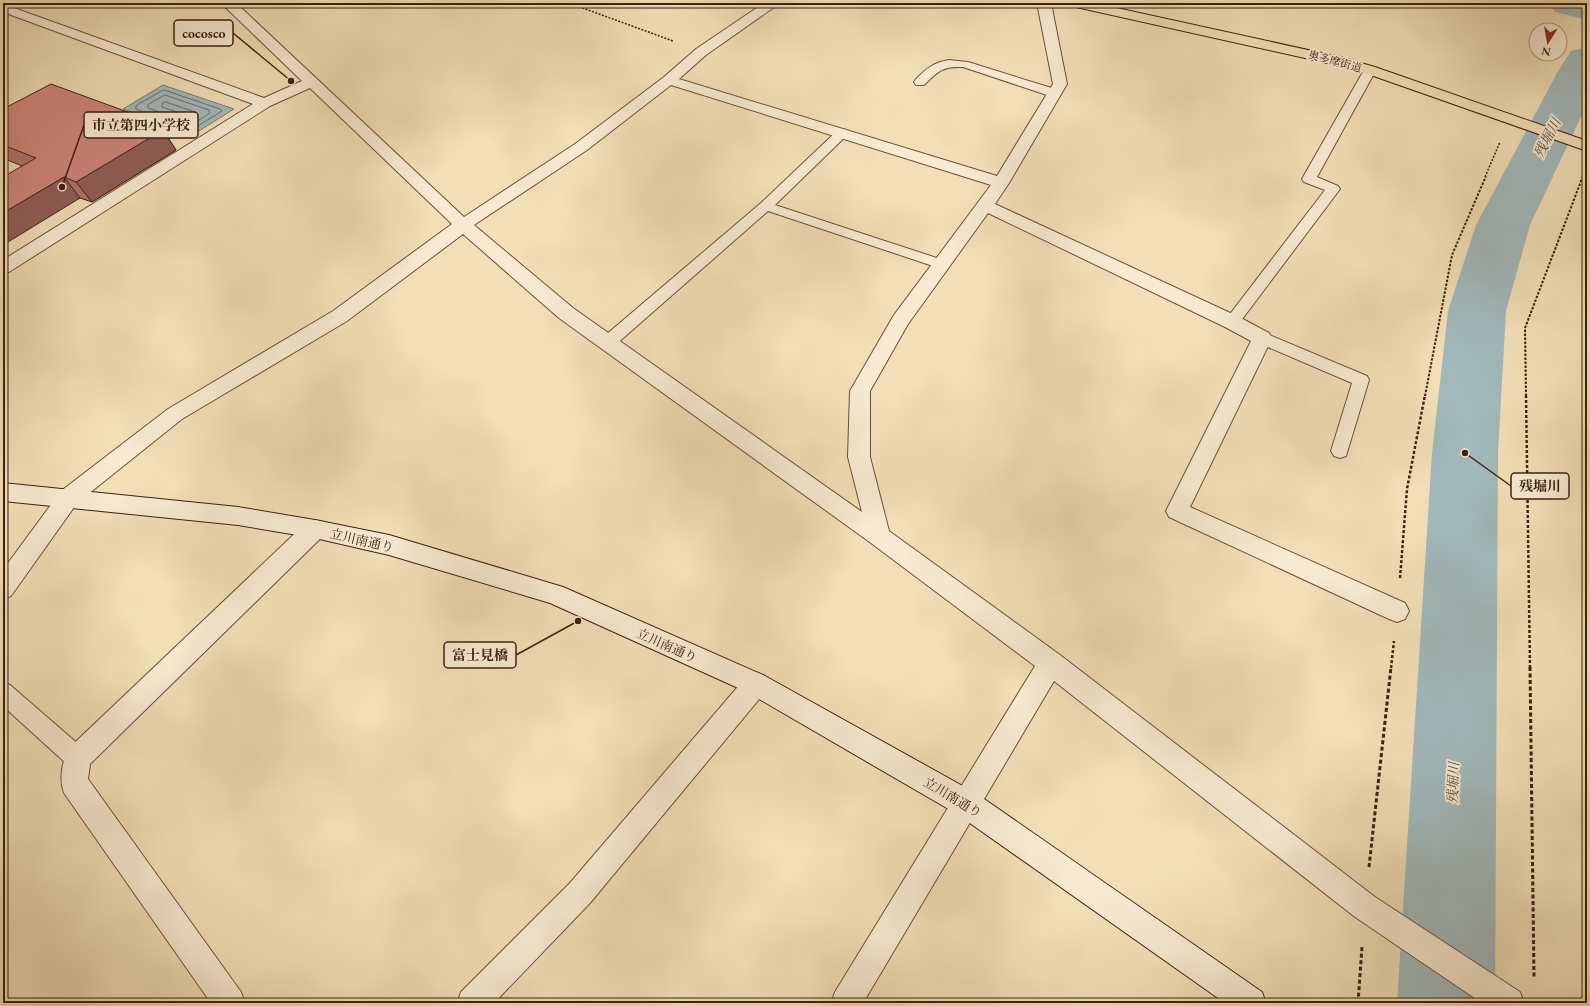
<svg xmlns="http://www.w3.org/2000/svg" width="1590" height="1006" viewBox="0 0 1590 1006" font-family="'EB Garamond','Noto Serif JP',serif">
<rect width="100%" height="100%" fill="#f2dfb7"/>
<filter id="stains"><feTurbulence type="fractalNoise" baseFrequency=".005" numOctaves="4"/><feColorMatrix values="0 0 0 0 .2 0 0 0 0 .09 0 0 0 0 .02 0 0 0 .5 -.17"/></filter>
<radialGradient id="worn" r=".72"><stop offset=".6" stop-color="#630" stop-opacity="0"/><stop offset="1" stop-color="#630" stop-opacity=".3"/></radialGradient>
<path fill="#a1b9bb" stroke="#797c77" d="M163 85 234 109 194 134 123 109Z"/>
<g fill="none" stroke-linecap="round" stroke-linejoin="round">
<path stroke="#706c66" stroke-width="1" d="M164 90 220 109 222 111 193 129 136 109V106Z
M165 95 209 110 210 113 193 124 148 108V105Z
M166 102 195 112 196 114 192 117 162 107V104Z"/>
<path fill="#a1b9bb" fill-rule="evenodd" d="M1549 3H1587V20L1555 12Z
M1587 47V104L1530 225 1506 311 1498 453 1495 1003H1397L1432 453 1448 311 1476 225 1557 73 1571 51Z"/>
<defs>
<path id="lane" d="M949 60 968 62 1058 90 1060 93 1058 96H1050L963 67C943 66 938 71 924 85H916L914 82 916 79C926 69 934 62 949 60Z
M1370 67 1374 68 1376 70 1317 177 1338 186 1340 189 1237 326 1232 327 1227 326 1224 322 1227 318 1325 190 1304 182 1302 179 1364 70 1366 68Z
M842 129 846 130 848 133 846 136 775 205 946 261 948 264 946 267 941 269 936 267 768 211 613 347 607 349 601 347 599 343 601 339 761 203 838 130Z
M1262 332 1367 376 1369 380 1346 456 1340 458 1334 456 1331 451 1352 383 1256 342 1254 338 1256 334Z
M3 682 10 685 85 750 88 758 85 766 77 769 69 766 3 706Z"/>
<path id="street" d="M221 3H236L464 217 575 144 664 77 696 49 764 3H780L706 55 679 79 997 176 1053 84 1037 3H1051L1067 84 1009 183 995 204 1239 317 1269 333 1272 338 1190 507 1405 603 1409 611 1405 619 1397 622 1389 619 1169 517 1166 511 1251 341 1225 327 988 213 908 324 870 391V457L889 531 1060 655 1375 897 1520 992 1524 1003H1482L1355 917 1054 681 863 1003H831L835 992 1035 666 871 543 559 318 463 234 347 321 182 419 77 503 11 596 3 599V570L61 491 168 409 333 311 452 224 310 88 270 106 9 272 3 274V260L253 104 3 12V4L264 98 302 81ZM671 85 991 185 894 315 850 391 848 457 862 512 573 308 474 225 587 150Z
M315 520 323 522 326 529 323 536 90 764 88 779 241 992 245 1003H211L64 793C59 779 62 763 68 749L307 522Z
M756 672 765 676 769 684 765 692 590 903 494 1003H457L461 992 570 883 747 676Z"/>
<path id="secondary" d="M3 483 238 507 315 520 389 535 563 587 765 676 977 794 1262 992 1266 1003H1225L957 814 747 692 550 603 389 555 315 538 238 525 3 501Z"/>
<path id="primary" d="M1069 3H1094L1340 57 1375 67 1587 141V151L1365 73 1332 64 1076 7 1071 6Z"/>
</defs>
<use href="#lane" stroke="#6b503a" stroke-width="2"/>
<use href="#street" stroke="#6b503a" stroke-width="2"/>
<use href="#secondary" stroke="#3e2011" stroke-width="2"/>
<use href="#primary" stroke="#3e2011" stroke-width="2"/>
<path stroke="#3e2011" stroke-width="1.5" stroke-dasharray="2 1.5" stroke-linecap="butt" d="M569 3 673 41
M175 43 213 24
M1485 177 1500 142
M1583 177 1586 169"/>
<path stroke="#3e2011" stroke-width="2" stroke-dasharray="2.5 1.5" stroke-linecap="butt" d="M1425 396 1452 255 1486 176
M1526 396 1525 328 1583 176"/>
<path stroke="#3e2011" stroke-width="2.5" stroke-dasharray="3 2" stroke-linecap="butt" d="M1526 395 1530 668
M1400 578 1407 489 1425 395
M1391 668 1394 641"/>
<path stroke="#3e2011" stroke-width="3" stroke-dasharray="4 2.5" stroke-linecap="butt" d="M1530 667 1534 977
M1369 867 1391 667
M1358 1003 1362 947"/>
<use href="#lane" fill="#f7ead0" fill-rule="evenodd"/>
<use href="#street" fill="#f7ead0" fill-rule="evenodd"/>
<use href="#secondary" fill="#f7ead0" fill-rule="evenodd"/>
<use href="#primary" fill="#f2dfb7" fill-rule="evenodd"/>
</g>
<path fill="#b1736b" stroke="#3e2011" d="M3 109 144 118 147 124 163 130 176 150 92 202 80 198 22 166 3 158Z"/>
<path fill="#905e57" stroke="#3e2011" d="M144 118 154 135 163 130 176 150 92 202 76 182 139 121Z
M64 177 80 198 3 245V213Z"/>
<path fill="#ce867c" stroke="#3e2011" d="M51 84 144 118 139 121 163 130 76 182 64 177 3 213V177L36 158 3 145V109Z"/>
<g text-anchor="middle" stroke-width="3.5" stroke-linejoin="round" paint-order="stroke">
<g font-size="11" fill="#3e2011" stroke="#f7ead0">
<text transform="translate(1335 61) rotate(15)" y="4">奥多摩街道</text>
</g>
<g font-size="13" fill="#3e2011" stroke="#f7ead0">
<text transform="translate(362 540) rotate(13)" y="5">立川南通り</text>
<text transform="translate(667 645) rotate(24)" y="5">立川南通り</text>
<text transform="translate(953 797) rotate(31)" y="5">立川南通り</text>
</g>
<g font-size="14" font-style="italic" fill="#5c4e44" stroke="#f7ead0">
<text transform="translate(1547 138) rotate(-63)" y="5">残堀川</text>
<text transform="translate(1453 783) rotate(-88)" y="5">残堀川</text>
</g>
</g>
<path fill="none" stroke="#3e2011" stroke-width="1.5" d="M291 81L233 33M62 187L84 125M1465 453L1511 486M578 621L516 655"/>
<g fill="#3e2011" stroke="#f7ead0" stroke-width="1.5">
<circle cx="291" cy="81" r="4"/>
<circle cx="62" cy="187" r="4"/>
<circle cx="1465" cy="453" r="4"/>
<circle cx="578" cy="621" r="4"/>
</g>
<g fill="#f7ead0" stroke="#3e2011" stroke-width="1.5">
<rect x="174" y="20" width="59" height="26" rx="4"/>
<rect x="84" y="112" width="114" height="26" rx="4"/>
<rect x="1511" y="473" width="58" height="26" rx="4"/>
<rect x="444" y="642" width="72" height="26" rx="4"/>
</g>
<g font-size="14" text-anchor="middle" font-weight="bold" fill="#3e2011">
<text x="204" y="38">cocosco</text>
<text x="141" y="130">市立第四小学校</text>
<text x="1540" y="491">残堀川</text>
<text x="480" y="660">富士見橋</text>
</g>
<rect width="1590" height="1006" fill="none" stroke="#f2dfb7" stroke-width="16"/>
<rect x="4" y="4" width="1582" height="998" fill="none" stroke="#3e2011" stroke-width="2"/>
<rect x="8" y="8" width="1574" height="990" fill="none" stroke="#3e2011"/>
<g transform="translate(1548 42) rotate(191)"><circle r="19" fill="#f7ead0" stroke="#ad9984"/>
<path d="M0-3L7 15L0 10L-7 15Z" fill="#8f2418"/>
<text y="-6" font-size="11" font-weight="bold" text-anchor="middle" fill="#3e2011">N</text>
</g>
<rect width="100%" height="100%" filter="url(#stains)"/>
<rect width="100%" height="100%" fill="url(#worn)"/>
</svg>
